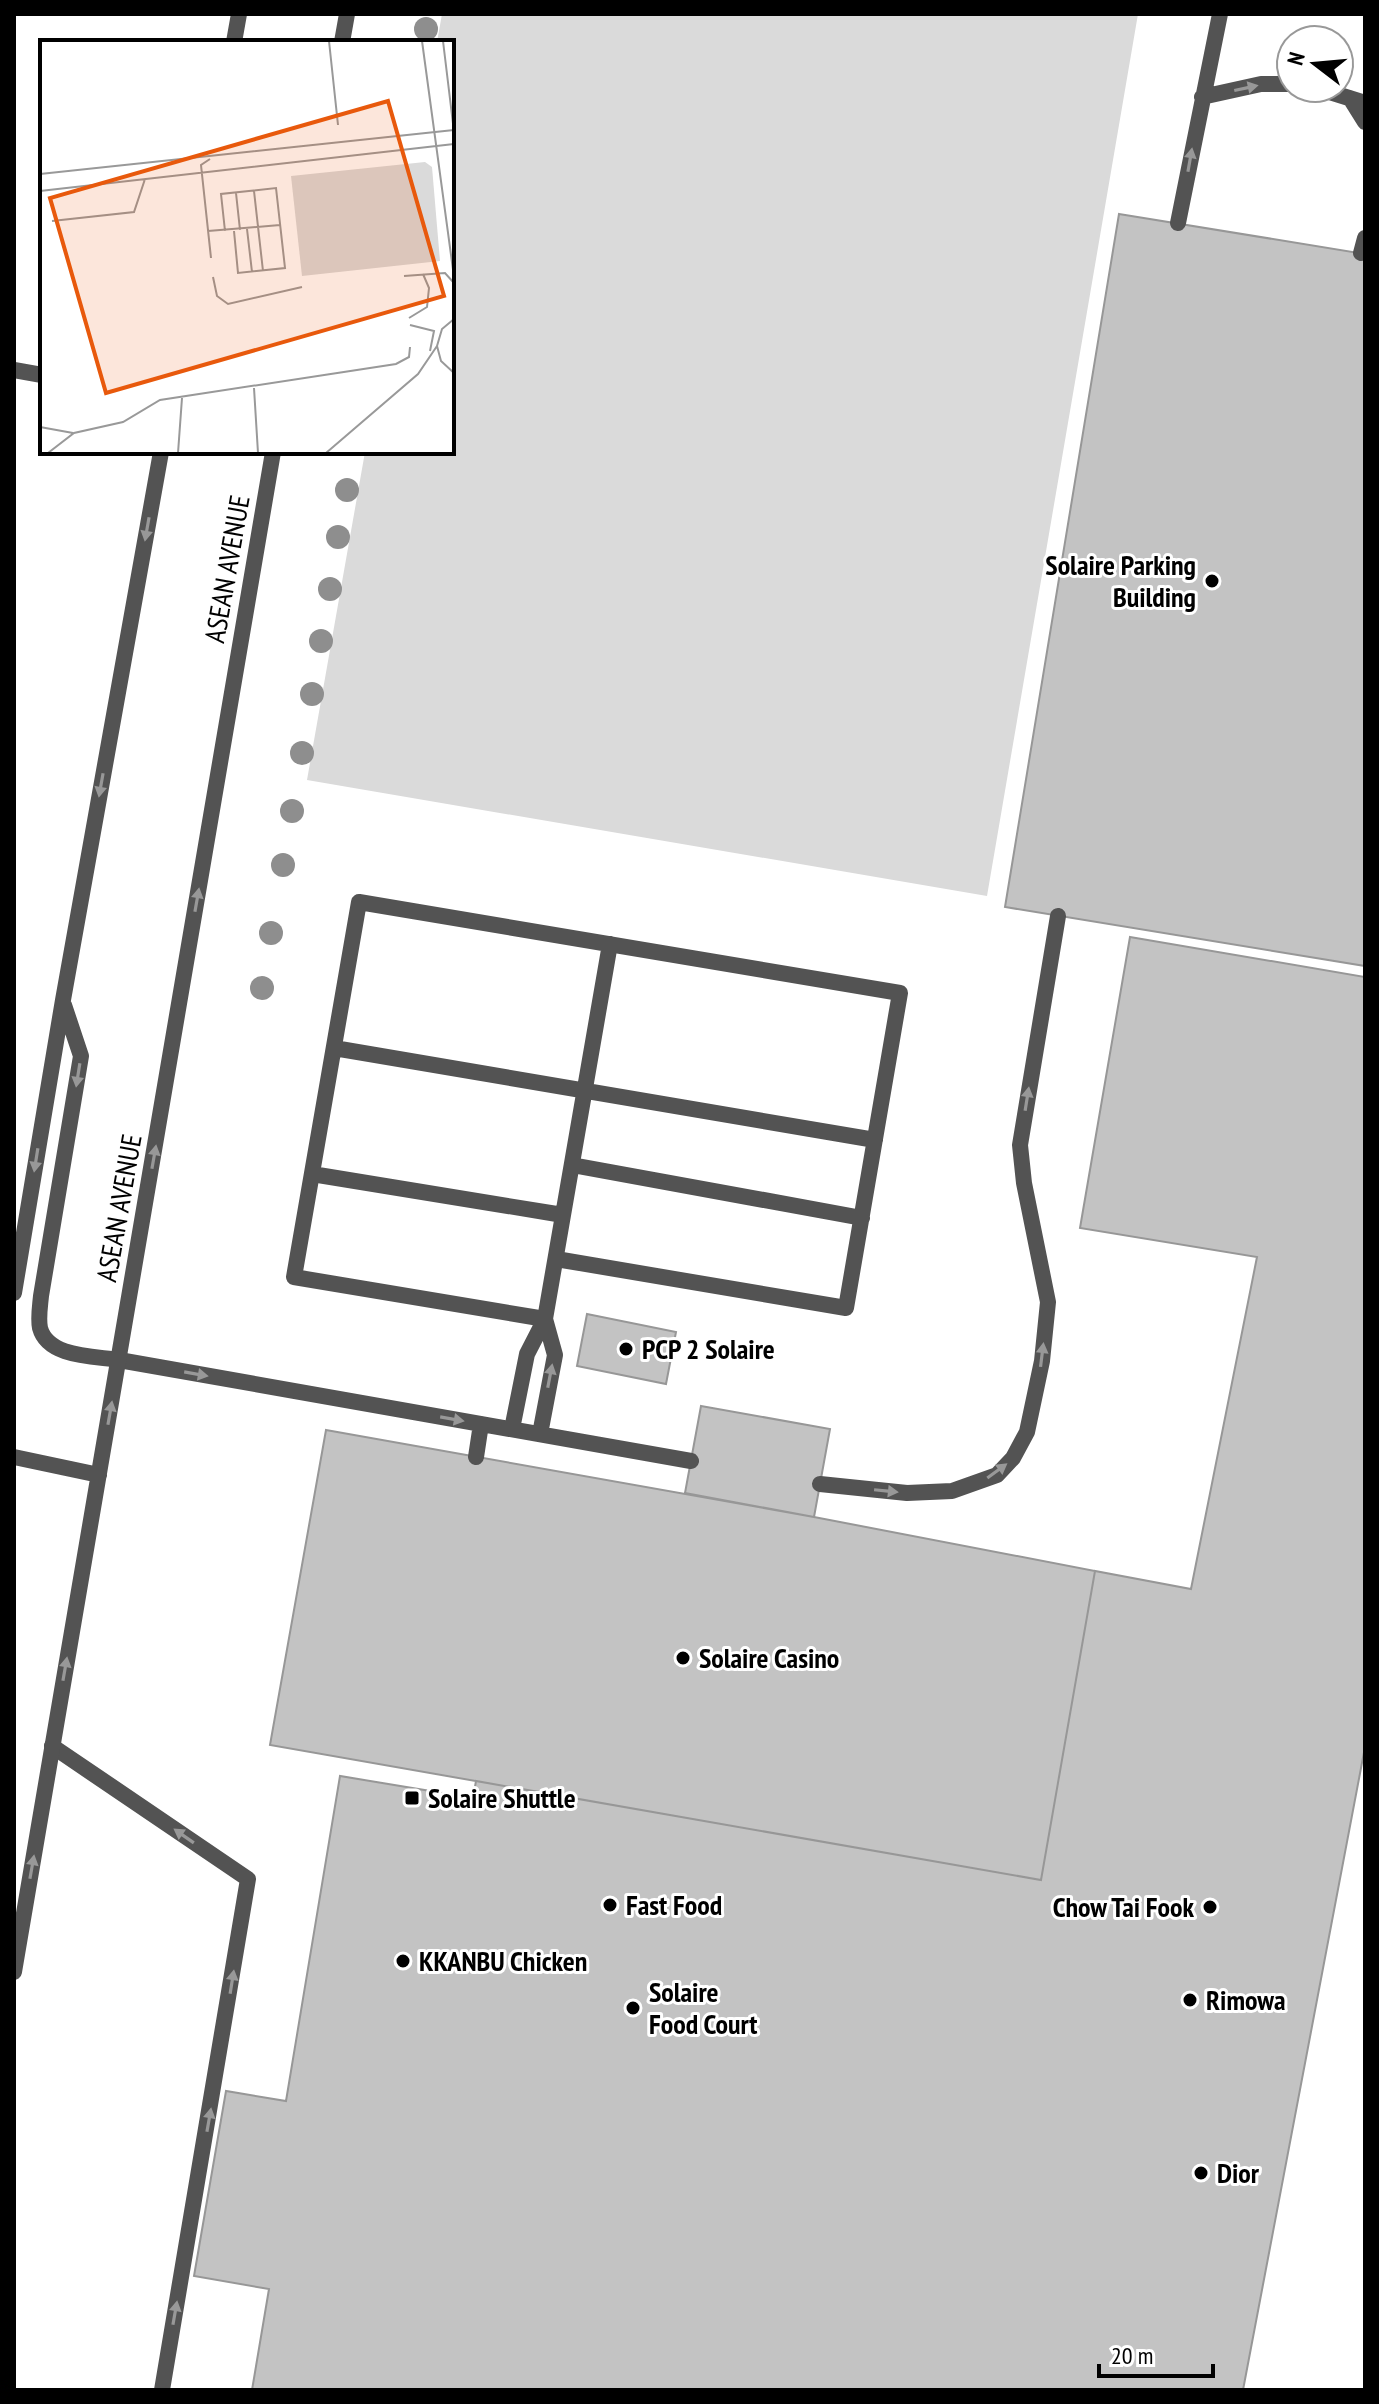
<svg xmlns="http://www.w3.org/2000/svg" width="1379" height="2404" viewBox="0 0 1379 2404" font-family="'PT Sans Narrow',sans-serif">
<rect width="100%" height="100%" fill="#fff"/>
<path fill="#dadada" d="M442 14H1138L987 896 307 780 365 452H452V42H437Z"/>
<path fill="#c3c3c3" stroke="#979797" stroke-width="2" d="M1119 214 1365 254V966L1005 907Z
M1130 937 1365 977V1747L1243 2390H252L269 2289 194 2276 226 2091 286 2101 340 1776 473 1798 476 1781 1041 1880 1095 1571 1191 1589 1257 1257 1080 1228Z
M587 1314 676 1332 666 1384 577 1366Z
M701 1406 830 1429 814 1517 685 1493Z
M326 1430 814 1517 1095 1571 1041 1880 270 1745Z"/>
<g fill="none" stroke-linecap="round" stroke-linejoin="round">
<path stroke="#535353" stroke-width="16" d="M1317 88 1365 103
M1202 97 1261 84H1291
M1350 98 1365 122
M1178 223 1220 14
M1361 253 1365 238
M334 1048 875 1140
M572 1165 862 1218
M312 1174 563 1215
M545 1319 294 1277 359 902 900 993 846 1308 556 1259
M119 1360 691 1461
M512 1429 527 1354 545 1319 610 944
M540 1434 555 1355 545 1319
M476 1457 481 1424
M820 1484 907 1493 952 1491 997 1475 1013 1458 1027 1432 1042 1361 1048 1302 1024 1183 1020 1145 1058 916
M52 1746 248 1879 162 2390"/>
<path stroke="#535353" stroke-width="16" d="M234 42 239 14
M342 42 347 14
M14 370 42 375
M64 1005 81 1056 41 1296C40 1307 38 1318 40 1328 48 1358 96 1356 119 1360
M14 1293 63 1000 161 452
M14 1457 99 1475
M14 1972 273 452"/>
</g>
<g fill="#8e8e8e">
<circle cx="426" cy="29" r="12"/>
<circle cx="347" cy="490" r="12"/>
<circle cx="338" cy="537" r="12"/>
<circle cx="330" cy="589" r="12"/>
<circle cx="321" cy="641" r="12"/>
<circle cx="312" cy="694" r="12"/>
<circle cx="302" cy="753" r="12"/>
<circle cx="292" cy="811" r="12"/>
<circle cx="283" cy="865" r="12"/>
<circle cx="271" cy="933" r="12"/>
<circle cx="262" cy="988" r="12"/>
</g>
<defs><path id="oneway-solid" d="M-6-.8H1V-3.2L6.5 0L1 3.2V.8H-6Z" transform="scale(2)"/></defs>
<g fill="#989898">
<use href="#oneway-solid" transform="translate(1246 88) rotate(-12)"/>
<use href="#oneway-solid" transform="translate(1190 160) rotate(-80)"/>
<use href="#oneway-solid" transform="translate(147 529) rotate(100)"/>
<use href="#oneway-solid" transform="translate(101 785) rotate(100)"/>
<use href="#oneway-solid" transform="translate(197 900) rotate(-80)"/>
<use href="#oneway-solid" transform="translate(78 1075) rotate(99)"/>
<use href="#oneway-solid" transform="translate(1027 1099) rotate(-81)"/>
<use href="#oneway-solid" transform="translate(154 1157) rotate(-80)"/>
<use href="#oneway-solid" transform="translate(36 1160) rotate(99)"/>
<use href="#oneway-solid" transform="translate(1042 1355) rotate(-83)"/>
<use href="#oneway-solid" transform="translate(196 1374) rotate(10)"/>
<use href="#oneway-solid" transform="translate(550 1376) rotate(-79)"/>
<use href="#oneway-solid" transform="translate(110 1413) rotate(-80)"/>
<use href="#oneway-solid" transform="translate(452 1419) rotate(10)"/>
<use href="#oneway-solid" transform="translate(997 1471) rotate(-36)"/>
<use href="#oneway-solid" transform="translate(886 1491) rotate(6)"/>
<use href="#oneway-solid" transform="translate(65 1669) rotate(-80)"/>
<use href="#oneway-solid" transform="translate(184 1836) rotate(-145)"/>
<use href="#oneway-solid" transform="translate(32 1867) rotate(-80)"/>
<use href="#oneway-solid" transform="translate(232 1982) rotate(-81)"/>
<use href="#oneway-solid" transform="translate(209 2120) rotate(-80)"/>
<use href="#oneway-solid" transform="translate(175 2313) rotate(-80)"/>
</g>
<g fill="#000" stroke="#fff" stroke-width="3">
<circle cx="1212" cy="581" r="8"/>
<circle cx="626" cy="1349" r="8"/>
<circle cx="683" cy="1658" r="8"/>
<rect x="404" y="1790" width="16" height="16" rx="4"/>
<circle cx="610" cy="1905" r="8"/>
<circle cx="1210" cy="1907" r="8"/>
<circle cx="403" cy="1961" r="8"/>
<circle cx="1190" cy="2000" r="8"/>
<circle cx="633" cy="2008" r="8"/>
<circle cx="1201" cy="2173" r="8"/>
</g>
<g text-anchor="middle" stroke-width="6" stroke-linejoin="round" paint-order="stroke">
<g font-size="28" font-weight="bold" fill="#000" stroke="#fff" text-anchor="start">
<text x="1196" y="575" text-anchor="end">Solaire Parking<tspan x="1196" dy="32">Building</tspan></text>
<text x="642" y="1359">PCP 2 Solaire</text>
<text x="699" y="1668">Solaire Casino</text>
<text x="428" y="1808">Solaire Shuttle</text>
<text x="626" y="1915">Fast Food</text>
<text x="1194" y="1917" text-anchor="end">Chow Tai Fook</text>
<text x="419" y="1971">KKANBU Chicken</text>
<text x="649" y="2002">Solaire<tspan x="649" dy="32">Food Court</tspan></text>
<text x="1206" y="2010">Rimowa</text>
<text x="1217" y="2183">Dior</text>
</g>
<g font-size="28" fill="#000" stroke="#fff">
<text transform="translate(227 569) rotate(-80)" y="10">ASEAN AVENUE</text>
<text transform="translate(119 1208) rotate(-80)" y="10">ASEAN AVENUE</text>
</g>
</g>
<g transform="translate(40 40)">
<rect width="414" height="414" fill="#fff"/>
<path d="M385 122 392 127 400 221 262 236 251 136Z" fill="#dadada"/>
<path fill="none" stroke="#999" stroke-width="2" d="M289 1 298 85M382 1 414 237M403 1 414 92M170 119 161 125 171 218M0 134 414 90M0 151 414 104M214 151 223 231M196 153 200 190M12 181 94 172 105 139M207 189 212 232M168 191 240 185M185 191 181 154 236 148 245 228 198 233 194 191M364 236 405 233 414 243M173 237 177 256 188 264 262 247M369 278 387 267 389 248 383 234M414 279 402 289 397 306 401 321 414 333M370 285 394 291 390 311M214 348 218 413M0 387 33 393M8 413 34 393 83 382 120 360 356 324 369 317 370 307M138 413 142 358M286 413 378 334 397 306"/>
<path fill="#e8590c" fill-opacity="0.15" stroke="#e8590c" stroke-width="4" d="M348 61 404 256 66 353 10 158Z"/>
<rect width="414" height="414" fill="none" stroke="#000" stroke-width="4"/>
</g>
<rect width="1379" height="2404" fill="none" stroke="#000000" stroke-width="32"/>
<g transform="translate(1315 64) rotate(286)"><circle r="38" fill="#ffffff" stroke="#999999" stroke-width="2"/>
<path d="M0-6L14 30L0 20L-14 30Z" fill="#000000"/>
<text y="-12" font-size="22" font-weight="bold" text-anchor="middle" fill="#000000">N</text>
</g>
<path d="M1099 2364v12h114v-12" fill="none" stroke="#000000" stroke-width="4"/>
<text x="1111" y="2364" font-size="24" fill="#000000" stroke="#ffffff" stroke-width="6" paint-order="stroke">20 m</text>
</svg>
